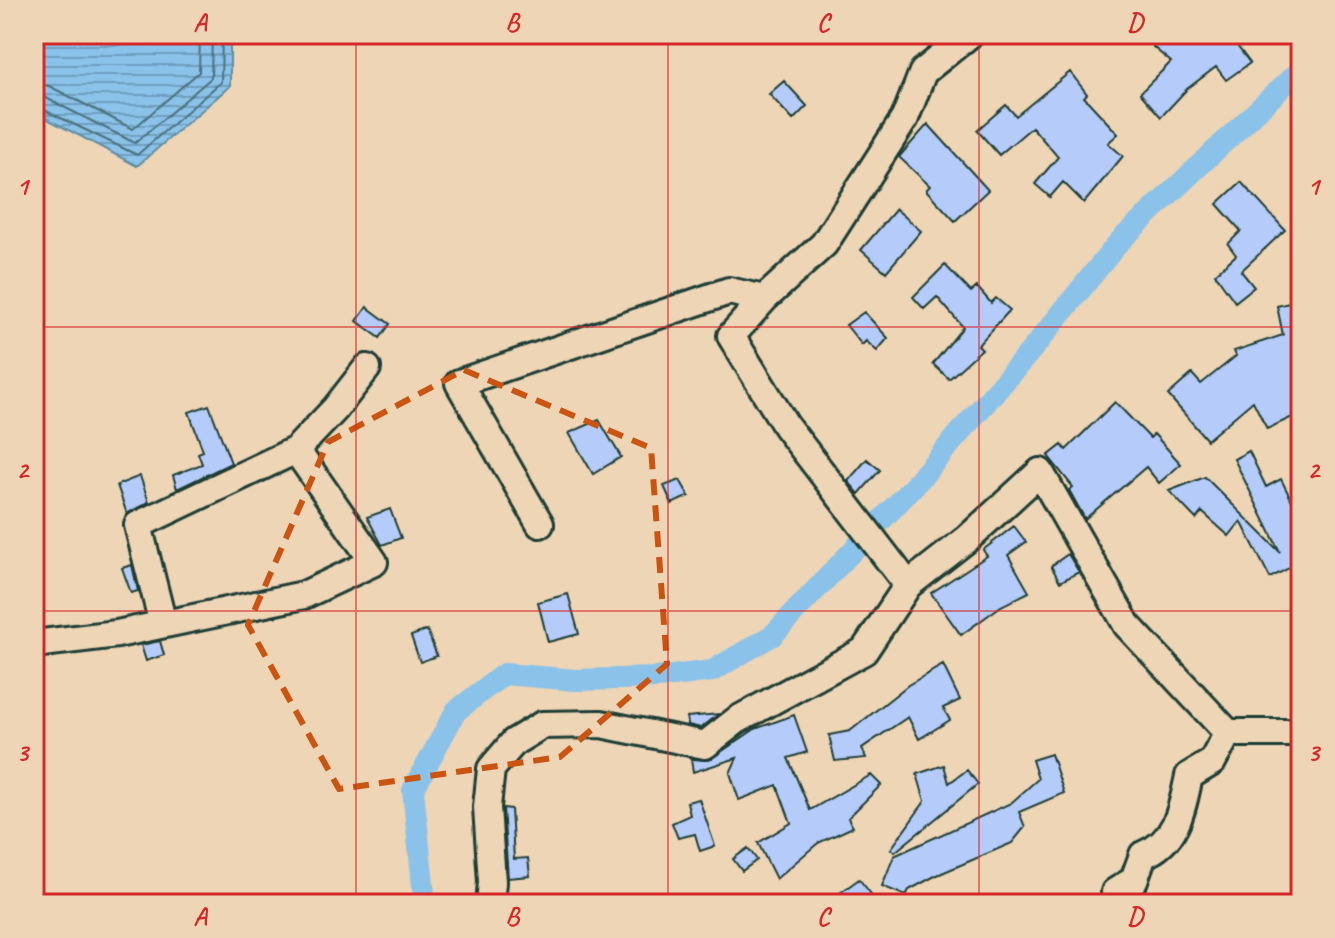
<svg xmlns="http://www.w3.org/2000/svg" width="1335" height="938" viewBox="0 0 1335 938" font-family="Caveat,sans-serif">
<defs>
<pattern id="water-rules" width="6" height="5" patternUnits="userSpaceOnUse" patternTransform="scale(2)"><rect width="6" height="5" fill="#8ac2e9"/><path d="M0 2.5h6" fill="none" stroke="#709fbe"/></pattern>
</defs>
<rect width="100%" height="100%" fill="#eed5b6"/>
<filter id="ink" filterUnits="userSpaceOnUse"><feTurbulence type="fractalNoise" baseFrequency=".0125" numOctaves="2"/><feDisplacementMap in="SourceGraphic" scale="16" xChannelSelector="R" yChannelSelector="G"/><feConvolveMatrix kernelMatrix="1 2 1 2 8 2 1 2 1" color-interpolation-filters="sRGB"/></filter>
<g filter="url(#ink)">
<path fill="url(#water-rules)" stroke="#5f8da1" stroke-width="2" d="M34 34H230V86L137 166 34 112Z"/>
<g fill="none" stroke-linecap="round" stroke-linejoin="round">
<path stroke="#4a727c" stroke-width="2" d="M34 83 49 86 133 129 199 72 200 34
M34 95 44 97 135 143 211 78 212 34
M34 105 137 155 221 82 222 34"/>
<path stroke="#8ac2e9" stroke-width="22" d="M425 904 413 790 456 711 504 674 576 680 657 678 712 671 773 635 913 487 1034 347 1119 242 1301 69"/>
</g>
<path fill="#b5cbfa" stroke="#1f3d34" stroke-width="2" d="M1163 34H1228L1250 63 1226 80 1216 67 1187 89 1161 117 1140 93 1171 62 1153 47Z
M1070 72 1087 94 1084 97 1118 134 1108 143 1123 156 1084 203 1063 182 1050 197 1035 184 1058 157 1032 127 999 155 977 130 1006 105 1016 116Z
M784 81 807 106 793 120 769 94Z
M928 124 988 190 955 221 926 190 930 186 899 157Z
M1241 182 1285 230 1241 271 1254 287 1235 302 1215 274 1236 255 1228 244 1241 231 1217 204Z
M896 209 921 231 886 272 861 250Z
M945 265 971 292 977 287 991 303 996 298 1010 310 978 345 982 349 949 379 933 364 963 327 937 297 924 309 913 297Z
M1301 300V413L1267 429 1253 401 1207 440 1168 395 1192 374 1201 384 1236 356 1234 351 1283 335 1277 306Z
M367 307 390 324 380 338 357 321Z
M864 312 888 338 877 351 866 341 862 345 846 325Z
M1115 402 1150 438 1154 434 1181 464 1159 483 1146 467 1085 519 1069 490 1073 487 1048 456 1062 445 1066 450Z
M209 405 231 463 177 489 173 475 202 464 198 453 203 451 189 412Z
M599 420 621 457 593 474 569 433Z
M1249 451 1266 487 1281 479 1301 519V562L1270 578 1241 521 1229 536 1202 512 1196 519 1169 491 1205 477 1280 552 1234 459Z
M867 459 880 470 859 494 848 481Z
M140 476 149 502 127 514 117 485Z
M680 480 689 496 672 504 664 486Z
M390 509 401 538 382 545 367 517Z
M1014 526 1026 542 1008 555 1029 592 1001 606 961 635 931 593 987 556 983 550Z
M1068 554 1079 572 1060 582 1051 566Z
M132 565 138 591 131 593 122 568Z
M568 594 579 634 548 642 538 602Z
M427 630 437 656 420 662 411 636Z
M160 641 164 655 146 661 141 645Z
M943 665 960 700 943 708 950 720 919 739 908 717 862 748 866 758 835 761 829 735 850 731 908 685Z
M719 714 701 728 688 725 687 717Z
M794 715 807 752 788 758 810 810 871 775 881 785 848 818 853 827 818 843 776 879 758 843 791 823 777 785 739 800 730 773 737 758 693 772 691 759 709 760 755 729Z
M1051 754 1064 793 1019 812 1025 827 1012 843 935 876 909 890 906 896 882 886 894 856 1011 803 1038 779 1032 760Z
M944 765 949 783 967 770 978 784 895 852 891 849 925 801 917 774Z
M699 799 715 846 700 851 695 834 678 838 672 823 690 815 687 802Z
M503 808 511 809 514 859 528 858 530 876 508 878Z
M748 848 757 860 742 871 733 859Z
M859 879 871 894 859 904H825Z"/>
<g fill="none" stroke-linecap="round" stroke-linejoin="round">
<defs>
<path id="minor" d="M764 299 824 244 905 118 923 72 970 34
M540 524 459 383 729 291 764 299 731 336 786 426 908 585 967 539 1040 472 1127 625 1228 733H1301
M163 624 138 525 296 450 335 409 367 368
M34 644 117 634 304 595 374 562 296 450
M1115 892 1134 880 1143 855C1177 842 1182 809 1189 776L1212 762 1228 733
M490 904 492 882 487 807 491 769 514 742 542 725 601 724 705 745 737 720 864 651 908 585"/>
</defs>
<use href="#minor" stroke="#1f3d34" stroke-width="32"/>
<use href="#minor" stroke="#eed5b6" stroke-width="26"/>
</g>
</g>
<path fill="none" stroke="#ca5512" stroke-width="6" stroke-dasharray="16 10" stroke-linejoin="round" d="M464 370 651 448 667 664 560 757 339 789 248 625 328 442Z"/>
<path fill="none" stroke="#d62828" stroke-width="2" stroke-opacity="0.55" d="M356 34V904M668 34V904M979 34V904M34 327H1301M34 611H1301"/>
<rect width="1335" height="938" fill="none" stroke="#eed5b6" stroke-width="88"/>
<rect x="44" y="44" width="1247" height="850" fill="none" stroke="#d62828" stroke-width="3"/>
<g font-size="26" text-anchor="middle" font-weight="bold" fill="#d62828">
<text x="200" y="31">A</text>
<text x="512" y="31">B</text>
<text x="823" y="31">C</text>
<text x="1135" y="31">D</text>
<text x="22" y="195">1</text>
<text x="1313" y="195">1</text>
<text x="22" y="478">2</text>
<text x="1313" y="478">2</text>
<text x="22" y="761">3</text>
<text x="1313" y="761">3</text>
<text x="200" y="925">A</text>
<text x="512" y="925">B</text>
<text x="823" y="925">C</text>
<text x="1135" y="925">D</text>
</g>
</svg>
